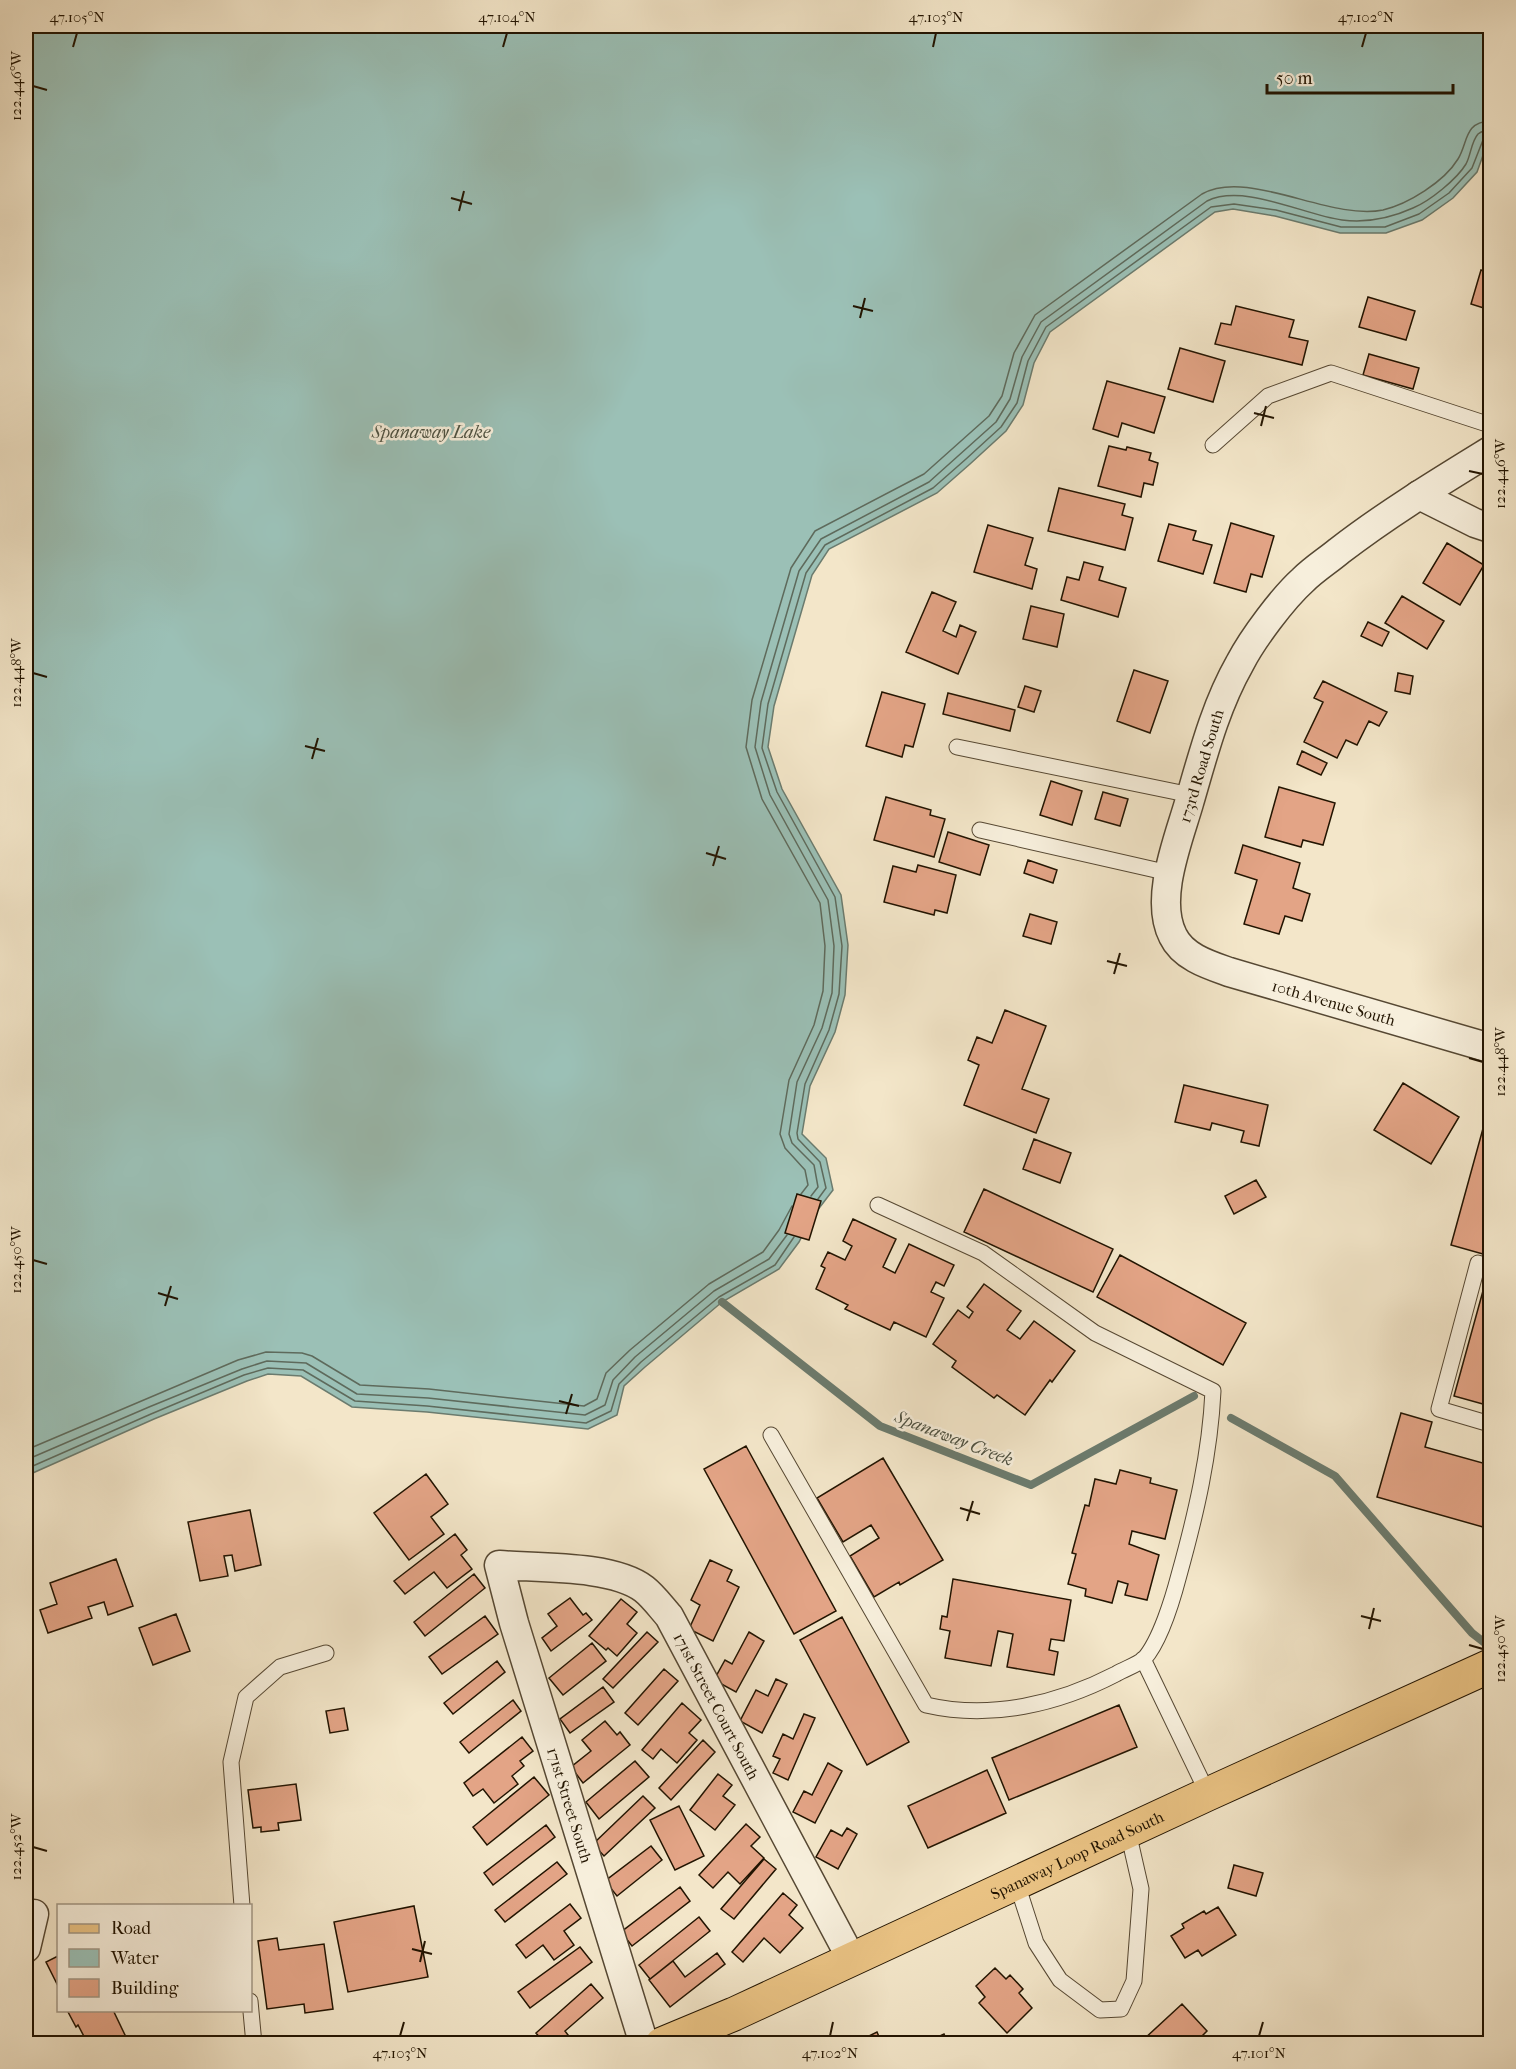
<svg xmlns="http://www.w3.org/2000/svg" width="1516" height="2069" viewBox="0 0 1516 2069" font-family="'IM FELL French Canon',serif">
<rect width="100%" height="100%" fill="#f3e6c9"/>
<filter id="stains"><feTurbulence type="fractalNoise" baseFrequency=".00333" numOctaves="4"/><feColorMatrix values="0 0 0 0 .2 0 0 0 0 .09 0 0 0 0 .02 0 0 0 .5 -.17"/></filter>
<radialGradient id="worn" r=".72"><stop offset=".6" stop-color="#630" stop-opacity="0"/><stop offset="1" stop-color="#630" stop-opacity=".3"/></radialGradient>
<path fill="#9bc0b6" stroke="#6b7b6e" stroke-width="1.5" d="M26 26H1490V136L1477 172 1453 198 1422 220 1386 233H1340L1275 216 1233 209 1215 212 1050 332 1034 363 1023 405 1006 431 970 464 937 493 829 549 812 575 774 706 768 747 782 789 841 895 848 945 845 995 835 1032 810 1086 802 1134 826 1158 833 1190 810 1220 799 1242 779 1269 722 1302 645 1367 624 1386 617 1415 588 1429 427 1412 352 1407 301 1376 268 1374 247 1381 154 1419 26 1476Z"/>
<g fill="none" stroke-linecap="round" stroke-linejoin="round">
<path stroke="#5e6a5c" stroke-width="1.5" d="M801 1194 808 1185 805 1170 785 1148 780 1134 789 1080 814 1025 823 991 825 946 820 903 762 799 746 747 752 700 791 568 815 531 924 474 989 416 1002 396 1014 353 1035 315 1202 194C1248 168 1330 221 1383 210 1408 204 1444 182 1458 159 1468 143 1464 122 1490 121
M811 1196 818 1187 814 1165 792 1143 789 1134 797 1082 822 1028 832 993 834 946 828 900 770 795 755 747 761 702 799 571 821 539 929 482 996 422 1010 399 1022 357 1041 322 1207 201C1244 183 1304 215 1342 220 1366 223 1391 218 1413 208 1430 201 1457 179 1466 164 1471 155 1471 142 1478 134 1482 131 1486 130 1490 130
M818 1199 826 1188 820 1162 798 1139 797 1133 805 1084 829 1030 839 994 842 946 835 897 777 792 762 748 768 704 806 573 825 545 933 488 966 459 1001 427 1017 403 1028 361 1046 327 1211 207 1234 204 1276 210 1341 227H1385L1419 214 1449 193 1472 168 1483 140 1490 137
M26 1450 238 1360 266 1352 302 1353 312 1356 360 1385 429 1389 584 1406 597 1399 606 1373 630 1350 709 1284 763 1252 779 1230 792 1206
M26 1460 149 1407 242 1369 267 1361 306 1363 357 1394 428 1398 585 1415 605 1405 613 1380 635 1357 714 1291 769 1259 787 1235
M26 1469 151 1414 244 1375 268 1368 303 1370 355 1401 427 1406 586 1423 611 1411 619 1384 641 1362 719 1297 775 1265 794 1237"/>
<path stroke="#6b7b6e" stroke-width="8" d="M722 1302 880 1426 1031 1485 1194 1396
M1231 1418 1335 1476 1472 1633 1490 1647"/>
</g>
<path fill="#e3a486" stroke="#221401" stroke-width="1.5" d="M1481 270 1490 273V310L1471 304Z
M1368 297 1415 311 1406 340 1359 327Z
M1236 306 1294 320 1289 337 1308 341 1302 365 1215 344 1221 323 1231 325Z
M1180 348 1225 361 1213 402 1168 389Z
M1369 354 1419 368 1413 389 1363 375Z
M1107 381 1165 397 1154 433 1122 423 1118 437 1093 429Z
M1109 446 1126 450 1127 447 1151 453 1149 460 1158 463 1153 485 1144 483 1141 497 1098 486Z
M1059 488 1125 504 1122 515 1133 518 1125 550 1048 531Z
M1231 523 1274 536 1262 577 1251 574 1246 592 1214 583Z
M1169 524 1196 531 1193 540 1212 545 1203 574 1158 561Z
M988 525 1033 538 1025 565 1037 569 1032 589 974 572Z
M1447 543 1484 565 1460 605 1423 583Z
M1084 562 1103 567 1099 580 1126 588 1118 617 1061 600 1067 577 1079 580Z
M932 592 956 602 943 631 956 637 960 625 976 632 958 674 906 652Z
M1402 596 1444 621 1427 649 1385 623Z
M1031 606 1064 614 1057 647 1023 639Z
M1368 622 1389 632 1382 646 1361 636Z
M1134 670 1168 681 1150 733 1117 721Z
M1398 673 1413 676 1410 694 1395 691Z
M1323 681 1387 712 1379 726 1369 721 1357 745 1346 740 1337 758 1304 742 1323 702 1314 698Z
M1025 686 1041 691 1034 712 1018 707Z
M882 692 925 704 913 747 905 745 902 757 866 746Z
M948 693 1015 710 1010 731 943 714Z
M1302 751 1327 763 1321 775 1297 764Z
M1051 781 1082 791 1072 825 1040 815Z
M1279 787 1335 803 1323 845 1303 840 1301 847 1265 837Z
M1103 792 1128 799 1120 826 1095 819Z
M886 797 931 810 930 815 945 819 934 857 874 840Z
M948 832 989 845 980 875 939 862Z
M1243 845 1300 863 1293 888 1310 894 1302 921 1285 916 1279 934 1244 924 1257 880 1235 873Z
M1028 860 1057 870 1053 883 1024 873Z
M918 865 956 875 947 913 935 910 934 915 884 902 893 866 916 872Z
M1030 914 1057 922 1051 944 1023 936Z
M1005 1010 1046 1026 1022 1089 1049 1099 1036 1133 964 1105 979 1065 968 1060 977 1037 992 1043Z
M1403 1083 1459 1117 1431 1164 1374 1130Z
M1184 1085 1268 1105 1259 1146 1241 1142 1244 1131 1212 1123 1210 1130 1175 1122Z
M1490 1103V1256L1451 1245Z
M1034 1139 1071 1153 1060 1183 1023 1169Z
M1256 1180 1266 1197 1234 1214 1225 1196Z
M984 1189 1113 1249 1093 1292 964 1232Z
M797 1194 821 1201 809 1240 785 1233Z
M853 1219 896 1239 883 1267 895 1273 909 1244 954 1265 944 1286 936 1282 931 1292 944 1298 926 1337 894 1322 890 1330 845 1309 848 1305 816 1289 825 1268 821 1266 828 1252 845 1260 852 1246 843 1241Z
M1120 1255 1246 1323 1223 1365 1097 1297Z
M1486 1280 1490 1281V1406L1454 1396Z
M984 1284 1021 1311 1007 1330 1020 1339 1034 1321 1075 1351 1052 1382 1050 1380 1025 1415 997 1395 994 1398 952 1367 956 1361 933 1344 958 1310 969 1318 973 1312 967 1307Z
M1401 1413 1432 1422 1425 1447 1490 1465V1529L1377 1497Z
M746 1446 836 1611 794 1634 704 1469Z
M883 1458 943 1560 900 1585 899 1582 874 1597 850 1556 879 1538 871 1525 843 1542 817 1498Z
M1120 1470 1151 1478 1150 1483 1177 1490 1165 1539 1132 1531 1129 1544 1159 1555 1147 1600 1125 1595 1128 1584 1118 1581 1112 1603 1085 1596 1086 1589 1068 1584 1076 1554 1072 1553 1085 1505 1089 1506 1095 1479 1116 1484Z
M426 1474 448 1504 431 1517 444 1534 409 1560 374 1513Z
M250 1510 261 1565 235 1571 232 1555 224 1556 228 1576 200 1581 188 1522Z
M455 1534 467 1550 461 1555 472 1569 447 1588 434 1572 405 1594 394 1581Z
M116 1559 133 1606 108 1615 104 1602 88 1607 92 1618 48 1633 40 1610 57 1604 50 1583Z
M710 1560 732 1570 727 1581 739 1587 713 1641 689 1629 700 1605 691 1600Z
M474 1574 485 1588 425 1636 414 1622Z
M953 1579 1071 1600 1064 1641 1051 1639 1049 1650 1058 1652 1054 1675 1007 1667 1013 1634 998 1631 991 1666 945 1658 950 1631 940 1629 942 1616 947 1617Z
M570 1598 583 1615 586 1613 592 1620 551 1651 542 1638 557 1626 548 1614Z
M621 1599 637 1612 627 1624 637 1633 617 1656 608 1648 606 1650 589 1636Z
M176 1614 190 1651 153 1665 139 1628Z
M485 1616 498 1634 442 1674 429 1657Z
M842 1617 909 1742 867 1765 800 1640Z
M647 1632 658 1642 613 1688 603 1679Z
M749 1632 764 1641 736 1692 714 1680 725 1660 732 1664Z
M592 1643 606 1661 563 1695 549 1678Z
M497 1661 505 1672 453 1714 444 1703Z
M664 1669 678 1681 638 1725 625 1713Z
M776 1679 787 1684 762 1733 740 1721 756 1690 768 1696Z
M603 1687 614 1702 570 1733 560 1719Z
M513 1700 521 1711 469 1753 460 1742Z
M682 1703 701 1720 689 1733 697 1740 677 1763 661 1749 653 1759 642 1750Z
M1119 1705 1137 1747 1009 1800 992 1758Z
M344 1708 348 1730 330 1733 326 1711Z
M804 1714 815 1718 788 1780 773 1773 780 1759 773 1756 783 1734 793 1739Z
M605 1721 617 1735 620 1732 630 1745 583 1783 571 1767 591 1751 582 1740Z
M522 1737 533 1751 520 1761 524 1766 512 1776 518 1784 494 1803 483 1789 473 1796 464 1783Z
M703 1740 715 1752 671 1800 659 1788Z
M635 1761 649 1777 599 1819 586 1802Z
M828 1763 842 1771 815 1823 793 1812 804 1791 812 1795Z
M987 1770 1006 1813 928 1848 908 1806Z
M718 1774 732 1785 723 1796 735 1805 715 1830 690 1810Z
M534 1777 549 1795 487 1845 473 1827Z
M296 1784 301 1820 278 1823 279 1830 261 1832V1827L253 1828 248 1790Z
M643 1796 655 1808 604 1856 593 1844Z
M679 1806 704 1856 675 1870 650 1820Z
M746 1824 760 1837 751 1846 764 1858 740 1884 728 1872 713 1888 699 1875Z
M546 1825 555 1837 493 1885 484 1873Z
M847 1828 857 1834 838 1869 816 1857 831 1830 842 1836Z
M651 1846 662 1860 617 1896 605 1881Z
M764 1859 776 1869 734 1919 721 1909Z
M557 1862 567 1874 505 1922 495 1910Z
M1234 1865 1263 1873 1256 1896 1228 1888Z
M680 1887 690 1901 632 1946 621 1932Z
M783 1893 797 1905 789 1915 803 1928 780 1953 764 1938 743 1962 732 1952Z
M570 1904 581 1918 564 1931 574 1945 554 1960 543 1945 526 1958 516 1945Z
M414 1906 428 1977 348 1992 334 1922Z
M1218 1907 1236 1935 1202 1956 1198 1950 1185 1958 1171 1936 1184 1928 1182 1924 1204 1911 1206 1914Z
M699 1917 710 1931 650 1979 639 1965Z
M277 1938 279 1950 324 1944 333 2009 305 2013 304 2004 267 2009 258 1941Z
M580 1947 592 1962 530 2008 518 1992Z
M717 1953 725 1964 670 2007 649 1980 673 1961 685 1977Z
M58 1956V1986L46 1962Z
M995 1968 1006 1979 1010 1975 1023 1989 1019 1993 1032 2008 1007 2033 979 2003 985 1997 976 1986Z
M591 1984 603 1998 565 2031 568 2035 558 2044H545L536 2033Z
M1182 2004 1207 2031 1194 2044H1146L1143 2040Z
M67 2010H113L125 2035 107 2044H88L78 2025 76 2027Z
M877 2032 882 2044H853Z
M944 2034 948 2044H923Z"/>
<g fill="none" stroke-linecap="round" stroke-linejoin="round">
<defs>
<path id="lane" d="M1213 445 1268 396 1331 373 1490 425
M957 747 1191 795
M980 830 1169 873
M1490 1267 1478 1263 1439 1409 1490 1424
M771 1435 926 1705C991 1720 1058 1704 1116 1674 1124 1669 1137 1665 1144 1659 1160 1641 1173 1598 1179 1575 1196 1514 1210 1454 1213 1391L1095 1333 983 1253 878 1205
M1143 1659 1208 1794
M1017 1884 1036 1943 1060 1980 1100 2010 1121 2009 1134 1981 1141 1889 1128 1832
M242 1906 231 1762 246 1697 280 1667 326 1653
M250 2001 254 2044"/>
<g id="street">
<path id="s1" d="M1490 451C1438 483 1387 514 1339 551 1327 561 1314 569 1303 580 1283 598 1253 638 1240 663 1215 707 1203 755 1189 803 1178 841 1154 899 1173 936 1183 957 1209 965 1229 972L1490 1048"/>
<path d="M1419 495 1475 523 1490 528"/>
<path d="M26 1948 34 1914"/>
<path id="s2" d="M644 2044 514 1623 499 1565C538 1568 613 1565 644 1589 653 1596 661 1607 669 1616L852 1960"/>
</g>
<g id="primary">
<path id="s3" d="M662 2044 734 2014 1208 1794 1490 1666"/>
</g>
</defs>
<use href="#lane" stroke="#564833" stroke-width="17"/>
<use href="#street" stroke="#564833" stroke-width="31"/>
<use href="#primary" stroke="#221401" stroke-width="35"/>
<use href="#lane" stroke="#f7efdc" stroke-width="15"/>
<use href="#street" stroke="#f7efdc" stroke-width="28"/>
<use href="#primary" stroke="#eac384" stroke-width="33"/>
</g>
<path fill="none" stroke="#221401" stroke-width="2" d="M73 47 77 33M503 47 507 33M933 47 936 33M1362 47 1366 33M33 86 47 90M451 198 472 204M459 211 464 191M853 306 873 311M860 318 865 298M1254 413 1274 418M1261 426 1266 406M1469 471 1483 474M33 673 47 677M305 746 325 751M312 759 318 738M706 853 726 859M713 866 719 846M1107 961 1127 966M1114 974 1120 953M1469 1058 1483 1062M33 1260 47 1264M158 1293 178 1299M165 1306 171 1286M559 1401 579 1406M566 1414 572 1394M960 1508 980 1514M967 1521 973 1501M1361 1616 1381 1621M1369 1629 1374 1608M1469 1645 1483 1649M33 1847 47 1851M412 1949 432 1954M420 1962 425 1941M400 2036 404 2022M830 2036 833 2022M1259 2036 1263 2022"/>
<g text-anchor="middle" stroke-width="5" stroke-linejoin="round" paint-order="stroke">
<g font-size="16" fill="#221401" stroke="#f7efdc">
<text transform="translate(1201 766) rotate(-73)" y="6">173rd Road South</text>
<text dy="6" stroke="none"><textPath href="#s1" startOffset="796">10th Avenue South</textPath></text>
<text dy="6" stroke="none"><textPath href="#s2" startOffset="788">171st Street Court South</textPath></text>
<text transform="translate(570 1805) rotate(73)" y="6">171st Street South</text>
<text dy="6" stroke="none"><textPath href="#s3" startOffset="456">Spanaway Loop Road South</textPath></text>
</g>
<g font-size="18" font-style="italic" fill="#4c5040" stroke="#f7efdc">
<text x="431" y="438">Spanaway Lake</text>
<text transform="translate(954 1438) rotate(21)" y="6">Spanaway Creek</text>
</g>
</g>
<rect width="1516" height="2069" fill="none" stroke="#f3e6c9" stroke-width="66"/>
<rect x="57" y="1904" width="195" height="108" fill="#f7efdc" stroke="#a29784" stroke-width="1.5"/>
<rect x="69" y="1924" width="30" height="9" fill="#eac384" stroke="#a29784" stroke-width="1.5"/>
<text x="111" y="1934" font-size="18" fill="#221401">Road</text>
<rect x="69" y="1949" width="30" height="18" fill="#9bc0b6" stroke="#a29784" stroke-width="1.5"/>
<text x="111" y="1964" font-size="18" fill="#221401">Water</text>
<rect x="69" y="1979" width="30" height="18" fill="#e3a486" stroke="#a29784" stroke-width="1.5"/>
<text x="111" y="1994" font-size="18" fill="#221401">Building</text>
<path d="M1267 84v9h186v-9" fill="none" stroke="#221401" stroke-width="3"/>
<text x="1276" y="84" font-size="18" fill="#221401" stroke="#f7efdc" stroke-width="4.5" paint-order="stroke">50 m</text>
<rect x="33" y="33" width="1450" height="2003" fill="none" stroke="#221401" stroke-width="2"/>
<g font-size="15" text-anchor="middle" fill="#221401">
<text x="77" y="22">47.105°N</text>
<text x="507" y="22">47.104°N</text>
<text x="936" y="22">47.103°N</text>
<text x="1366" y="22">47.102°N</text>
<text transform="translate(16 86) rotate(-90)" y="5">122.446°W</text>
<text transform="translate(1500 474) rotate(-90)" y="5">122.446°W</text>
<text transform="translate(16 673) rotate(-90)" y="5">122.448°W</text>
<text transform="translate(1500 1062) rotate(-90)" y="5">122.448°W</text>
<text transform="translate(16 1260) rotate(-90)" y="5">122.450°W</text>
<text transform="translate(1500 1649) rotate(-90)" y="5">122.450°W</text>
<text transform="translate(16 1847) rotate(-90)" y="5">122.452°W</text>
<text x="400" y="2058">47.103°N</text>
<text x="830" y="2058">47.102°N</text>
<text x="1259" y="2058">47.101°N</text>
</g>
<rect width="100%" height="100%" filter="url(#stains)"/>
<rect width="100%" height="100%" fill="url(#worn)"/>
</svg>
